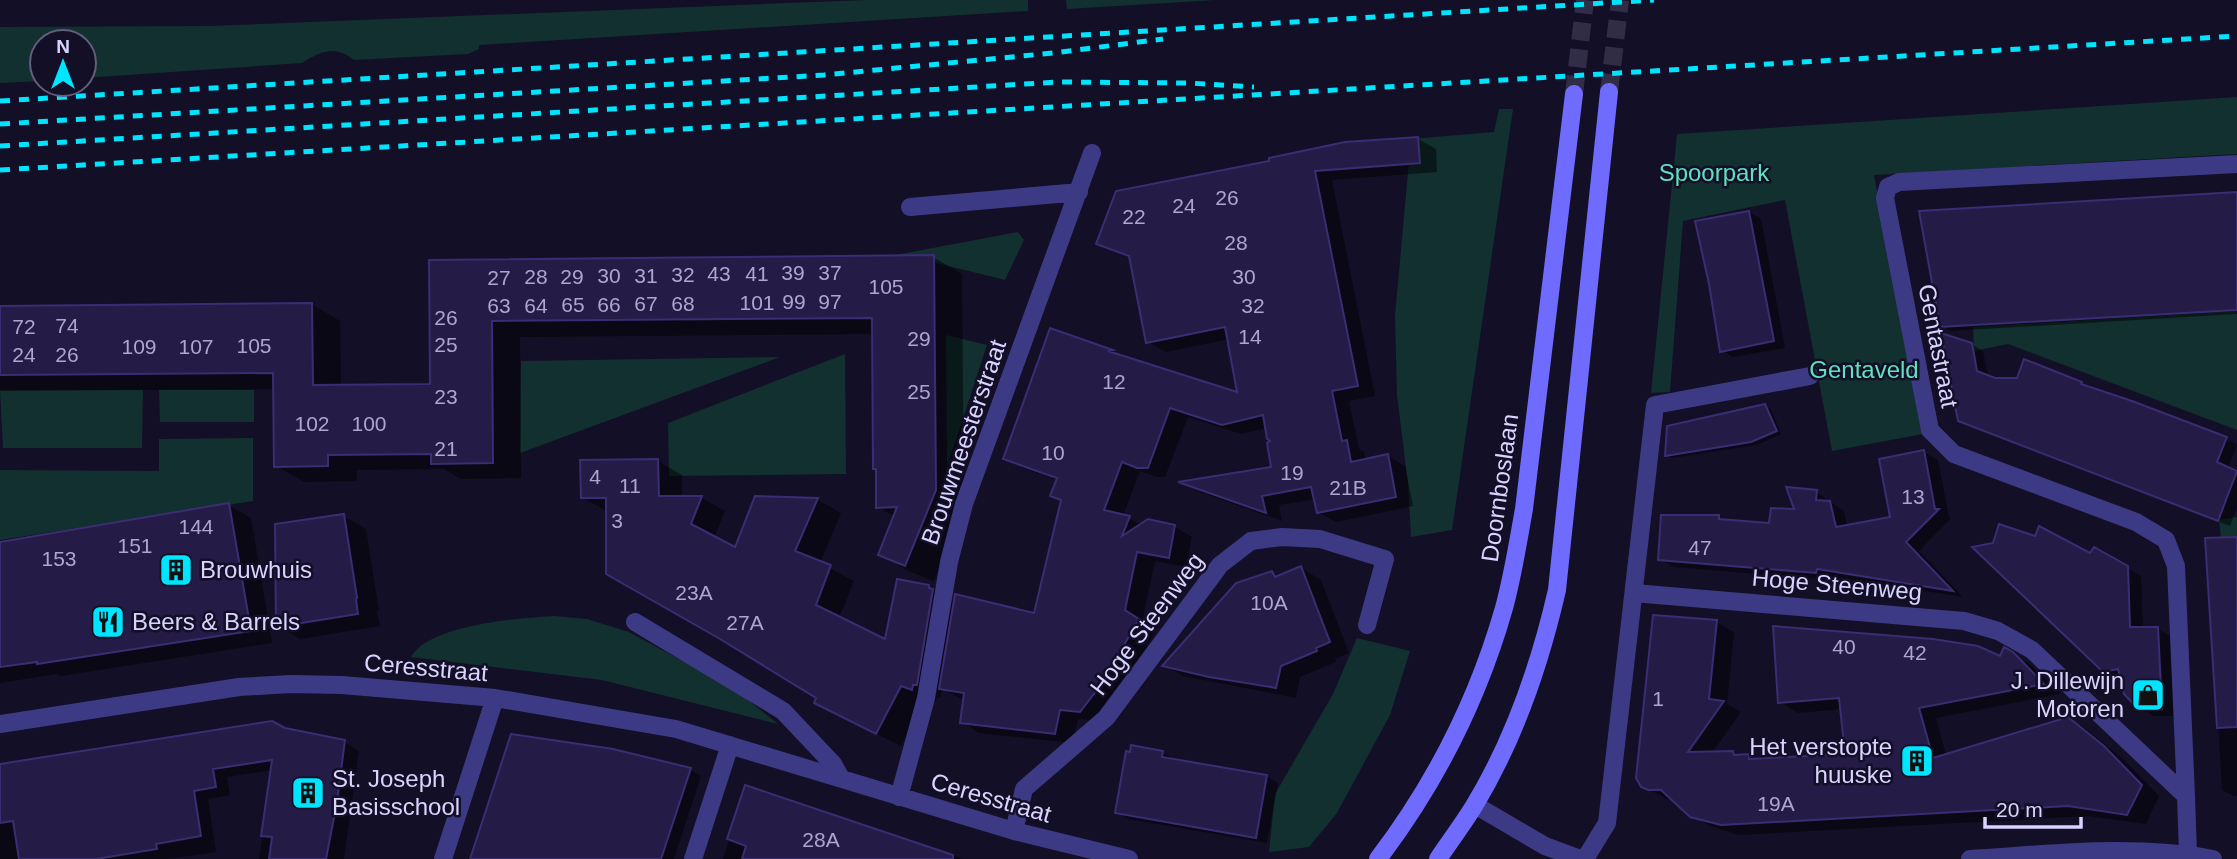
<svg xmlns="http://www.w3.org/2000/svg" width="2237" height="859" viewBox="0 0 2237 859" font-family="Helvetica,sans-serif">
<rect width="100%" height="100%" fill="#130f26"/>
<path fill="#12302f" d="M866 0H1028V11L479 45V49L468 54 354 60C334 45 322 51 302 63L84 78V42H42V81L0 83V27L209 26Z
M1066 0H1216L1067 9Z
M2237 97V154L1874 175 1923 434 1832 451 1785 200 1683 221 1670 392 1651 393 1677 134Z
M1499 109H1513L1452 530 1411 537 1408 484 1397 395 1395 316 1411 139 1494 132Z
M1018 232 1024 240 1005 280 932 262 853 263Z
M2237 311V430L2008 344 1974 351 1973 327Z
M946 335 987 345 947 467Z
M845 354 846 474 669 476 668 423Z
M780 357 520 453 521 361Z
M0 390H143L142 448H3Z
M159 390H254V422H160Z
M253 438V501L0 540V470L159 471V439Z
M2237 517V537L2221 538 2219 520Z
M554 616 587 619 629 632 734 689 778 724 602 680 411 657C428 625 520 618 554 616Z
M1357 638 1410 651 1390 715 1337 813 1309 847 1269 852 1275 794 1333 694Z"/>
<path fill="#0007" d="M1418 139 1436 149 1437 172 1332 180 1375 396 1349 401 1359 449 1364 452 1366 461 1388 456 1405 466 1413 506 1336 522 1318 512 1316 499 1279 505 1282 521 1197 491 1183 483 1273 469V441L1267 428 1241 434 1188 417 1165 477H1157L1140 471 1123 516 1142 525 1148 521 1175 527 1192 537 1186 567 1155 561 1142 622 1156 630 1118 696 1098 721 1078 719 1073 743 979 733 962 722 965 699 959 698 942 688 940 698 937 697 936 702 925 698 901 746 840 716 816 702 819 698 606 511 582 497 658 461 682 475V498H702L725 511 714 538 736 549 756 498 818 500 841 513 820 563 854 581 839 618 886 641 929 587 956 602 1036 615 1063 502 1052 496 1058 480 1023 468 1005 458 1051 330 1112 352 1123 358 1240 394 1229 339 1166 352 1148 342 1131 259 1099 243 1117 193Z
M2237 194V314L1950 331 1942 326Z
M1749 212 1761 219 1785 348 1733 357 1721 350 1697 223Z
M933 257 962 274 964 507 934 581 908 571 880 554 895 517 878 507 874 334 520 337 521 478 461 479 444 469 357 470V481L304 482 276 466 275 389 0 391V308L311 304 340 321 341 387 432 386 431 261Z
M1971 344 1983 351 1988 377 1995 379 2081 383 2226 439 2237 445 2228 468 2237 472V507L2230 526 1971 426 1960 420Z
M1765 406 1771 409 1781 434 1757 445 1672 458 1667 455Z
M1924 452 1938 460 1949 517 1951 518 1919 551 1963 597 1831 576 1830 580 1674 567 1659 559 1719 517 1726 521 1771 525 1796 511 1816 492 1844 511 1847 526 1892 519Z
M228 505 251 518 272 643 61 676 57 674 0 683V544Z
M343 516 366 529 379 611H377L380 626 300 639 278 626Z
M2237 539V796H2233L2222 790 2207 540Z
M2094 550 2141 576 2143 628H2157L2170 636 2174 716H2154L2141 708 2122 678 2117 679 2104 671 2090 555Z
M1301 568 1321 580 1349 653 1335 659 1336 662 1300 677 1296 698 1183 676 1164 665 1272 573 1279 577Z
M1716 622 1734 632 1727 704 1741 712 1712 753H1733L1739 756H1749L1756 760 1847 756 1842 709 1798 713 1780 702 2001 658 2005 650 2031 665 2060 694 1936 718 1946 755 2068 719 2086 729 2122 758 2159 796 2146 824 2087 816 1739 835 1710 826 1691 815 1674 799H1666L1647 788Z
M284 730 344 742 359 751 344 859H259L273 770 227 777 230 795 208 799 216 852 168 859H0V765Z
M1163 753 1174 759 1267 776 1278 783 1267 843 1128 819 1117 812Z
M690 770 701 776 674 859H472Z
M746 787 964 859H723Z"/>
<path fill="#241b47" stroke="#3b2d73" stroke-width="2" d="M1418 137 1420 163 1315 171 1358 386 1332 391 1342 441 1347 440 1351 462 1388 454 1396 497 1317 513 1311 487 1262 496 1266 513 1178 482 1271 467 1267 443 1270 441 1267 439 1263 415 1222 425 1170 408 1148 468H1137L1122 462 1104 510 1130 516 1122 536 1148 519 1175 525 1169 558 1137 552 1125 610 1139 619 1100 686 1080 712 1060 710 1055 734 960 723 964 693 939 689 955 594 1034 613 1061 500 1050 496 1057 478 1003 459 1050 328 1113 350 1108 351 1237 392 1225 327 1146 343 1129 256 1096 244 1116 191 1269 161V158L1345 142Z
M2237 192V310L1940 327 1919 211Z
M1749 211 1774 341 1720 352 1709 284 1695 221Z
M934 255 936 490 905 566 878 555 897 507 876 508V469H873L872 318 492 321 493 463 431 464V454L328 455V466L274 467 273 373 0 375V306L312 303 313 385 430 384 429 260Z
M1941 333 1972 343 1977 371 1995 378H2017L2024 359 2082 382 2081 384 2132 401 2227 437 2217 462 2237 471 2218 521 1958 421Z
M1765 404 1777 431 1751 442 1665 456 1667 426Z
M1924 450 1935 509H1939L1906 542 1953 591 1817 569 1816 573 1658 560 1661 515H1719V519L1769 523 1771 508 1794 509 1786 487 1817 490 1816 500 1830 501 1836 527 1890 517 1879 459Z
M658 459 659 496H702L691 524 735 547 755 496 818 498 795 551 831 565 816 605 885 639 897 579 929 585V588L933 589 917 685H913L912 690 901 686 876 734 814 703 816 698 720 639 606 574V498H581L580 460Z
M229 503 251 631 37 664V662L0 667V542Z
M344 514 357 598 356 599 358 614 276 627 275 524Z
M1999 524 2035 536 2039 526 2090 553 2094 547 2128 566 2130 627H2158L2162 709 2139 710 2124 694 2118 669 2103 672 1972 547 1993 543Z
M2237 537V727L2217 728 2205 538Z
M1301 566 1330 642 1316 648 1317 651 1281 666 1276 688 1209 677 1162 666 1236 583 1272 571 1275 577Z
M1653 615 1717 620 1709 699 1724 701 1688 752 1733 751 1734 755 1749 754V759L1845 754 1839 698 1778 703 1773 626 1933 639 1978 646 2000 656 2004 647 2013 652 2044 684 1919 708 1933 758 2068 717 2104 746 2142 785 2127 815 2068 806 1721 825 1690 817 1661 790H1648L1641 787 1636 778Z
M272 721 285 728 345 740 337 802 326 859H269L272 837 261 836 272 760 213 769 216 787 194 791 201 836 156 844 157 849 96 859H19L13 821 0 823V764Z
M511 734 613 749 691 768 661 859H470Z
M1131 745 1163 751 1162 757 1267 775 1256 838 1115 813 1126 751 1130 752Z
M745 785 953 855V859H742L746 846 727 839Z"/>
<g fill="none" stroke-linecap="round" stroke-linejoin="round">
<path stroke="#312d47" stroke-width="18" stroke-dasharray="18 9" stroke-linecap="butt" d="M1609 92 1620 0
M1574 94 1585 0"/>
<path stroke="#3d3a85" stroke-width="18" d="M910 207 1079 192
M1634 593 1964 621 1998 631 2032 650 2186 796 2188 854
M635 622 783 711 833 764 841 778
M0 724 239 687 291 684 342 685 495 698 676 729 1014 831 1129 859
M2186 796 2176 566 2166 540 2136 522 1954 454 1930 430 1885 198 1888 187 1899 182 2237 164
M899 797 926 698 949 562 964 504 1092 153
M1475 805 1545 846 1580 859
M1014 831 1024 789 1106 718 1220 565 1251 541 1282 537 1320 539 1385 559 1367 625
M443 859 495 698
M693 859 730 745
M1585 859 1607 823 1655 405 1810 376
M1970 859C2052 854 2133 844 2213 859"/>
<path stroke="#6f6bff" stroke-width="18" d="M1378 859C1435 784 1478 699 1504 608 1513 575 1518 542 1524 509L1574 94
M1438 859C1450 841 1463 824 1474 806 1514 740 1540 664 1557 590L1609 92"/>
<path stroke="#00e5ff" stroke-width="5" stroke-dasharray="10 9" stroke-linecap="butt" d="M0 101 1654 0
M0 124 824 75 1053 53 1163 39
M0 146 1058 82 1189 83 1254 87
M0 170 2237 36"/>
</g>
<defs>
<symbol id="building-square" viewBox="-11 -11 22 22"><rect x="-9" y="-9" width="18" height="18" rx="4" fill="#00e5ff" stroke="#130f26"/><path d="M-4-6H4V6H1V3H-1V6H-4ZM-2.5-4.3h1.7v1.8h-1.7ZM.8-4.3h1.7v1.8H.8ZM-2.5-1h1.7V.8h-1.7ZM.8-1h1.7V.8H.8Z" fill="#111"/></symbol>
<symbol id="restaurant-square" viewBox="-11 -11 22 22"><rect x="-9" y="-9" width="18" height="18" rx="4" fill="#00e5ff" stroke="#130f26"/><path d="M-5-6h1v4h1v-4h1v4h1v-4h1v5L-1.5 .5V6h-2V.5L-5-1ZM5-6V6H3V1.5H1.5Q1.5-4 5-6Z" fill="#111"/></symbol>
<symbol id="shop-square" viewBox="-11 -11 22 22"><rect x="-9" y="-9" width="18" height="18" rx="4" fill="#00e5ff" stroke="#130f26"/><path d="M-5-2.5h2.3a2.7 3.5 0 0 1 5.4 0H5L5.5 6h-11ZM-1.5-2.5h3a1.5 2.3 0 0 0-3 0Z" fill="#111"/></symbol>
</defs>
<g fill-rule="evenodd">
<use href="#building-square" x="157" y="551" width="38" height="38"/>
<use href="#restaurant-square" x="89" y="603" width="38" height="38"/>
<use href="#shop-square" x="2129" y="676" width="38" height="38"/>
<use href="#building-square" x="1898" y="742" width="38" height="38"/>
<use href="#building-square" x="289" y="774" width="38" height="38"/>
</g>
<g text-anchor="middle" stroke-width="5" stroke-linejoin="round" paint-order="stroke">
<g font-size="21" fill="#aca6d1">
<text x="1227" y="205">26</text>
<text x="1184" y="213">24</text>
<text x="1134" y="224">22</text>
<text x="1236" y="250">28</text>
<text x="793" y="280">39</text>
<text x="830" y="280">37</text>
<text x="719" y="281">43</text>
<text x="757" y="281">41</text>
<text x="683" y="282">32</text>
<text x="609" y="283">30</text>
<text x="646" y="283">31</text>
<text x="536" y="284">28</text>
<text x="572" y="284">29</text>
<text x="1244" y="284">30</text>
<text x="499" y="285">27</text>
<text x="886" y="294">105</text>
<text x="794" y="309">99</text>
<text x="830" y="309">97</text>
<text x="757" y="310">101</text>
<text x="646" y="311">67</text>
<text x="683" y="311">68</text>
<text x="573" y="312">65</text>
<text x="609" y="312">66</text>
<text x="499" y="313">63</text>
<text x="536" y="313">64</text>
<text x="1253" y="313">32</text>
<text x="446" y="325">26</text>
<text x="67" y="333">74</text>
<text x="24" y="334">72</text>
<text x="1250" y="344">14</text>
<text x="919" y="346">29</text>
<text x="446" y="352">25</text>
<text x="254" y="353">105</text>
<text x="139" y="354">109</text>
<text x="196" y="354">107</text>
<text x="24" y="362">24</text>
<text x="67" y="362">26</text>
<text x="1114" y="389">12</text>
<text x="919" y="399">25</text>
<text x="446" y="404">23</text>
<text x="312" y="431">102</text>
<text x="369" y="431">100</text>
<text x="446" y="456">21</text>
<text x="1053" y="460">10</text>
<text x="1292" y="480">19</text>
<text x="595" y="484">4</text>
<text x="630" y="493">11</text>
<text x="1348" y="495">21B</text>
<text x="1913" y="504">13</text>
<text x="617" y="528">3</text>
<text x="196" y="534">144</text>
<text x="135" y="553">151</text>
<text x="1700" y="555">47</text>
<text x="59" y="566">153</text>
<text x="694" y="600">23A</text>
<text x="1269" y="610">10A</text>
<text x="745" y="630">27A</text>
<text x="1844" y="654">40</text>
<text x="1915" y="660">42</text>
<text x="1658" y="706">1</text>
<text x="1776" y="811">19A</text>
<text x="821" y="847">28A</text>
</g>
<g font-size="24" fill="#5fe0c0" stroke="#130f26">
<text x="1714" y="181">Spoorpark</text>
<text x="1864" y="378">Gentaveld</text>
</g>
<g font-size="24" fill="#d9d4ff" stroke="#130f26">
<text transform="translate(1938 346) rotate(79)" y="8">Gentastraat</text>
<text transform="translate(964 442) rotate(-71)" y="8">Brouwmeesterstraat</text>
<text transform="translate(1500 488) rotate(-82)" y="8">Doornboslaan</text>
<text transform="translate(1837 585) rotate(5)" y="8">Hoge Steenweg</text>
<text transform="translate(1147 624) rotate(-53)" y="8">Hoge Steenweg</text>
<text transform="translate(426 668) rotate(5)" y="8">Ceresstraat</text>
<text transform="translate(991 798) rotate(16)" y="8">Ceresstraat</text>
</g>
<g font-size="24" fill="#d9d4ff" stroke="#130f26" text-anchor="start">
<text x="200" y="578">Brouwhuis</text>
<text x="132" y="630">Beers &amp; Barrels</text>
<text x="2124" y="689" text-anchor="end">J. Dillewijn<tspan x="2124" dy="28">Motoren</tspan></text>
<text x="1892" y="755" text-anchor="end">Het verstopte<tspan x="1892" dy="28">huuske</tspan></text>
<text x="332" y="787">St. Joseph<tspan x="332" dy="28">Basisschool</tspan></text>
</g>
</g>
<g transform="translate(63 63)"><circle r="33" fill="#130f26" stroke="#625e7d" stroke-width="2"/>
<path d="M0-5L12 26L0 18L-12 26Z" fill="#00e5ff"/>
<text y="-10" font-size="19" font-weight="bold" text-anchor="middle" fill="#d9d4ff">N</text>
</g>
<path d="M1985 817v10h96v-10" fill="none" stroke="#d9d4ff" stroke-width="3.5"/>
<text x="1996" y="817" font-size="21" fill="#d9d4ff" stroke="#130f26" stroke-width="5" paint-order="stroke">20 m</text>
</svg>
